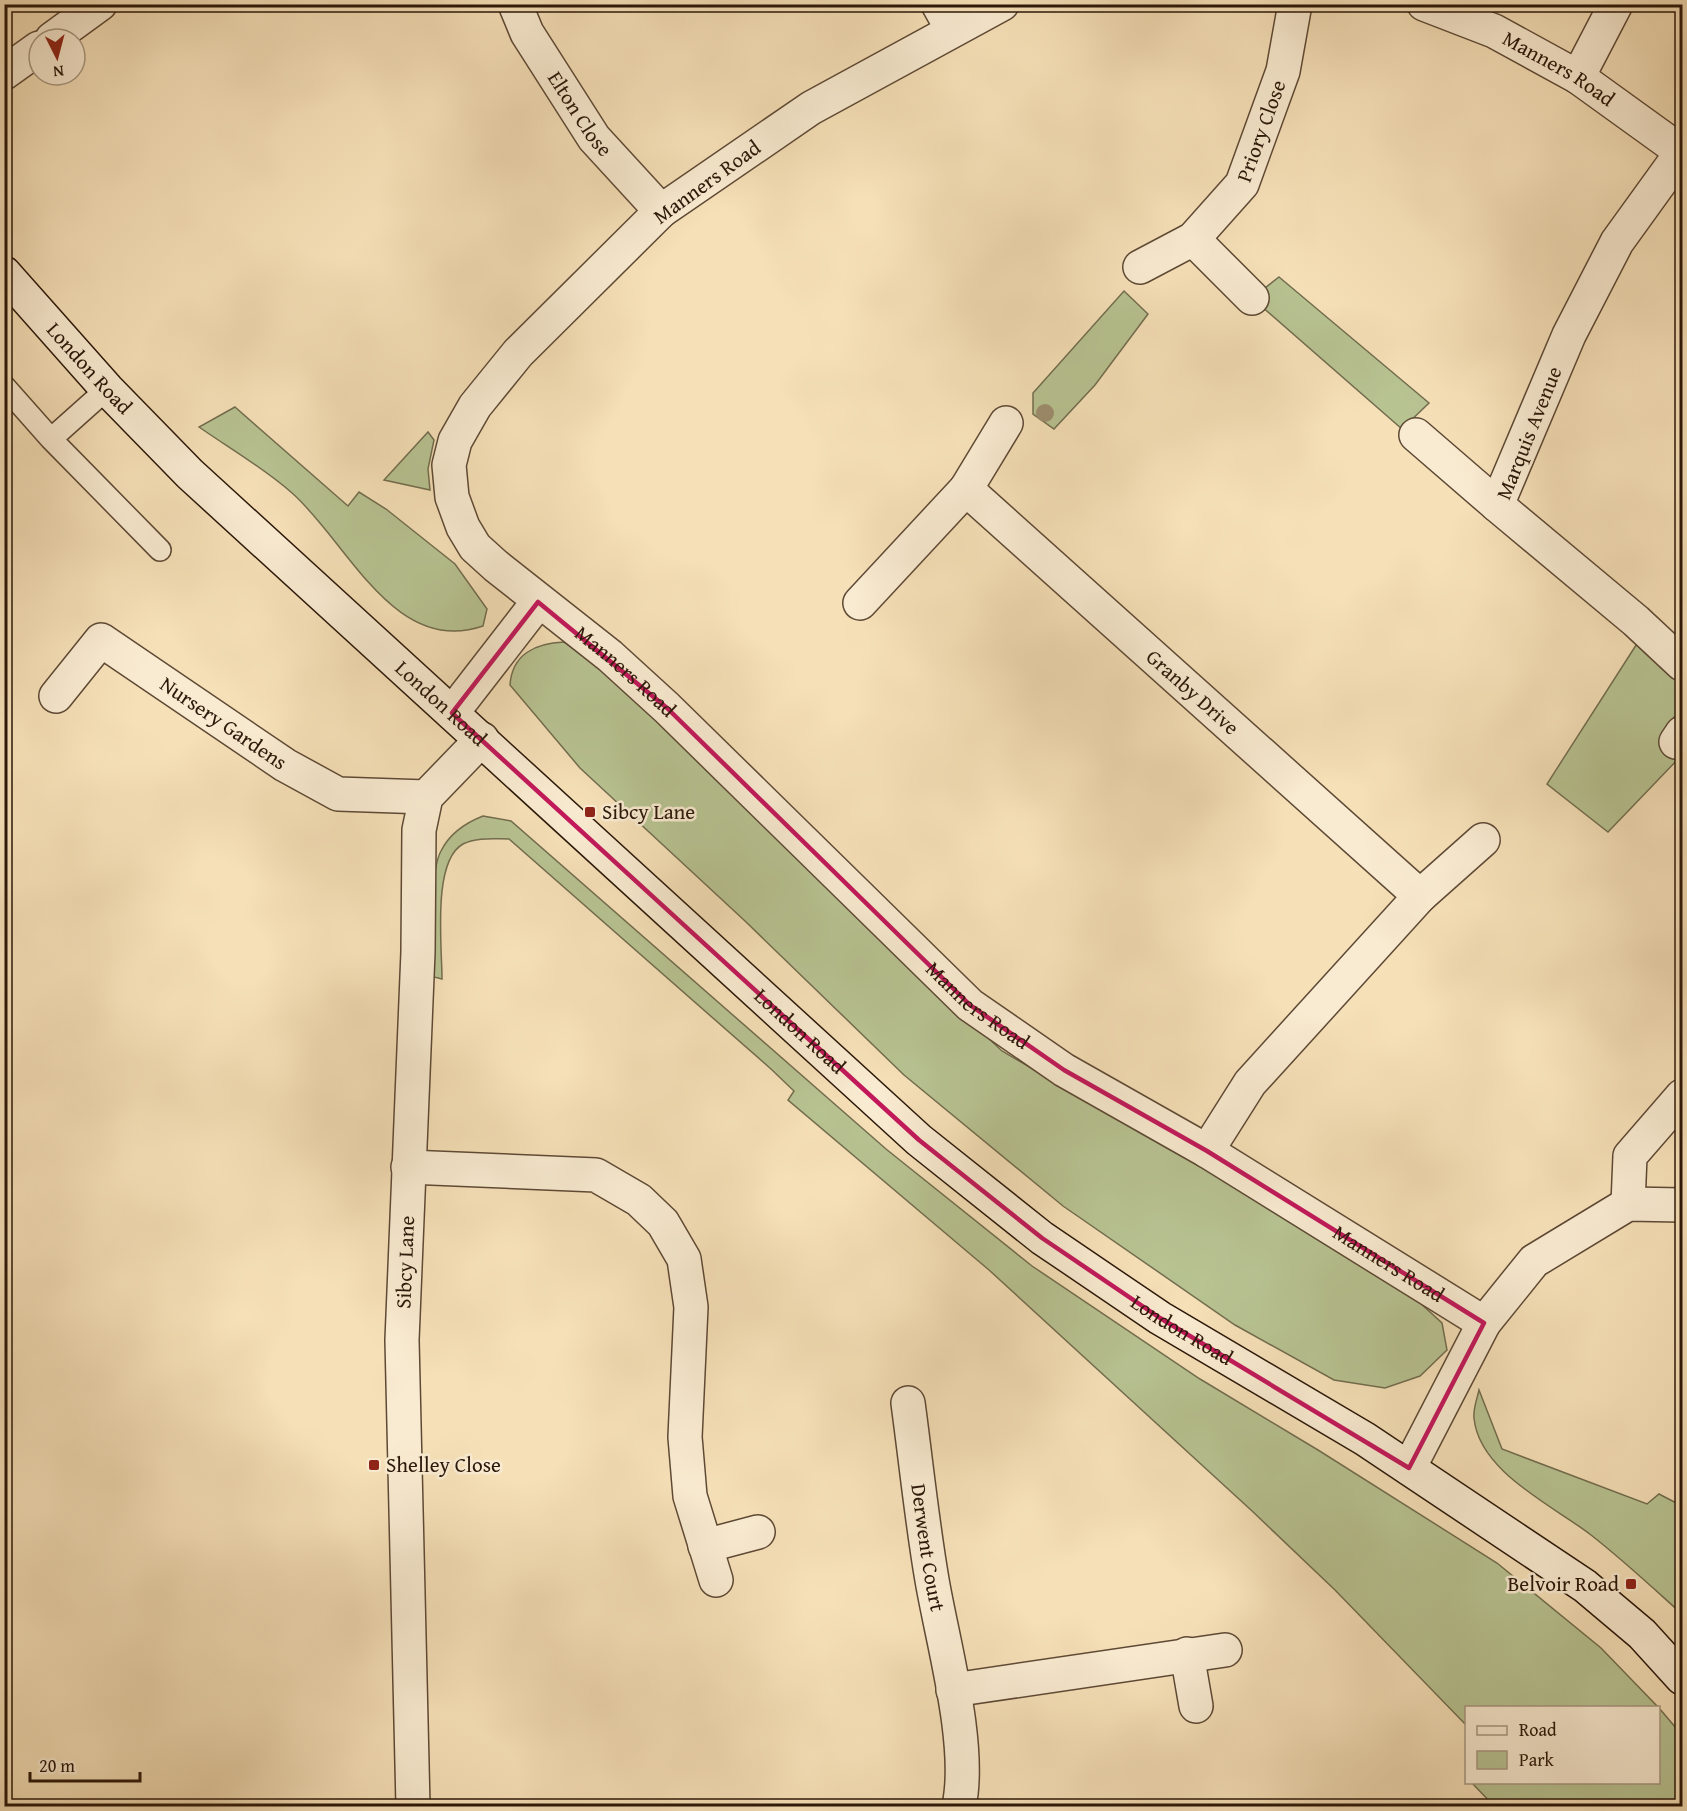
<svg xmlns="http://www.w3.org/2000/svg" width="1687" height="1811" viewBox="0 0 1687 1811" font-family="'Gentium Book Plus',serif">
<rect width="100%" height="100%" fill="#f6e0b8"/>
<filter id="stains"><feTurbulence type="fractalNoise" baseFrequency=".00333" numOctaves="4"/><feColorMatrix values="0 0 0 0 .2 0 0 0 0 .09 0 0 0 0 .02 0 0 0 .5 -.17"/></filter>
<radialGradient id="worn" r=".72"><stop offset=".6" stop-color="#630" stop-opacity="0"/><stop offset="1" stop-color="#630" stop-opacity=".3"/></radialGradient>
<path fill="#b8c392" stroke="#726d4e" stroke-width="1.5" d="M1279 277 1429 403 1402 429 1252 298Z
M1124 291 1148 314 1095 385 1054 429 1033 414V393Z
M235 407 348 506 359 492 386 509 455 564 487 609 483 626C394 657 347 541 292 493 264 468 229 448 199 427Z
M428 432 434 440 428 469 430 490 384 480Z
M1640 639 1682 678V714L1667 735 1680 757 1608 832 1547 784Z
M564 642 640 699 861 918 1002 1051 1283 1214 1408 1292 1442 1323 1447 1350 1420 1376 1385 1388 1334 1380 1235 1325 1063 1206 904 1075 745 921 580 768 510 685C512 654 536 643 564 642Z
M483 816 511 821 886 1149 1032 1266 1200 1379 1318 1450 1497 1563 1601 1648 1658 1707 1466 1708V1725L1335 1590 1251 1510 989 1270 788 1100 794 1091 771 1069 509 839C494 839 476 837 463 844 432 861 442 946 442 979L434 977C434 948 428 875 441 851 450 833 465 823 483 816Z
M1479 1390 1502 1449 1647 1504 1659 1494 1682 1506V1614C1653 1588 1623 1560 1591 1535 1554 1506 1479 1472 1474 1418 1473 1409 1477 1399 1479 1390Z
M1659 1708 1682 1735V1806H1494L1472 1783 1658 1782Z"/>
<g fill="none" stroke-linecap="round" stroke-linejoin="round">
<defs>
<path id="lane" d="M4 386 51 439 160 550
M51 439 107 389"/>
<g id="street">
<path id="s1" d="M515 4 527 33 594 138 661 211"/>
<path d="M938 4 952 29"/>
<path id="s2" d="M1002 4 811 108 661 211 518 353 475 406 455 441 449 465 452 497 463 527 475 547 496 566 610 656 667 708 970 1005 1064 1070 1207 1151 1484 1323"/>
<path id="s3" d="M1424 4 1494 31 1578 77 1682 152"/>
<path d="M52 39 100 4"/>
<path d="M4 73 39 48"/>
<path d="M1578 77 1616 4"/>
<path d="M1682 152 1617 242 1569 335 1497 505 1636 621 1682 664"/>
<path d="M1193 239 1252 298"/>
<path id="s4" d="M1140 267 1193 239 1242 184 1283 71 1295 4"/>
<path d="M1416 435 1497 505"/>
<path d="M966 489 1006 423"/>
<path id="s5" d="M860 603 966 489 1420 896 1250 1083 1207 1151"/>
<path id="s6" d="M56 696 101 640 285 765 338 794 426 797"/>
<path d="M452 713 538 602"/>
<path d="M1676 742 1682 733"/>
<path d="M1420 896 1483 840"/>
<path d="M408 1167 596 1175 639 1200 663 1223 684 1259 691 1307 685 1437 690 1496 716 1580"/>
<path d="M1628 1204 1630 1156 1682 1096"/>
<path id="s7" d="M908 1403C916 1462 922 1522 932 1580 943 1644 972 1745 959 1806"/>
<path d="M1409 1468 1484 1323 1534 1261 1628 1204 1682 1205"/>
<path d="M705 1546 758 1532"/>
<path d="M1187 1654 1196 1706"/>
<path d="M953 1690 1225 1650"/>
<path id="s8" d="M413 1806 402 1340 418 952 419 830 426 797 482 739"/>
</g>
<g id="secondary">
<path id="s9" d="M4 273 107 389 190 474 919 1140 1042 1238 1160 1318 1365 1439 1585 1586 1642 1634 1682 1678"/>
</g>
</defs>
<use href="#lane" stroke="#5e4935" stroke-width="24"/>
<use href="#street" stroke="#5e4935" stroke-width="36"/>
<use href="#secondary" stroke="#2b1709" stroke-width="36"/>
<use href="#lane" stroke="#f9ebd1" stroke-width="21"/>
<use href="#street" stroke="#f9ebd1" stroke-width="33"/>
<use href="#secondary" stroke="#f9ebd1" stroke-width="33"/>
</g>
<circle fill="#9d8e6e" cx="1045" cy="413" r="9"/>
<path fill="none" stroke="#c2185b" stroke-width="4.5" stroke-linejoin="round" d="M538 602 667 708 970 1005 1064 1070 1207 1151 1484 1323 1409 1468 1160 1318 1042 1238 919 1140 452 713Z"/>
<g fill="#8f2418" stroke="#f9ebd1" stroke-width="2">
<rect x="584" y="806" width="12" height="12" rx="3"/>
<rect x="368" y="1459" width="12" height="12" rx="3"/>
<rect x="1625" y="1578" width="12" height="12" rx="3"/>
</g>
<g text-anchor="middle" stroke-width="5" stroke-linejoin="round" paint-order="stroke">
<g font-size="21" fill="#2b1709" stroke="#f9ebd1">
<text dy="7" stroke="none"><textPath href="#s3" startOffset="150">Manners Road</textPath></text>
<text dy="7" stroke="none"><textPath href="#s1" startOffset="128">Elton Close</textPath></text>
<text dy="7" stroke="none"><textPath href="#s4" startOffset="190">Priory Close</textPath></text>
<text transform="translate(707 182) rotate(-36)" y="7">Manners Road</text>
<text dy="7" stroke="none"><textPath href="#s9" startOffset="128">London Road</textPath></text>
<text transform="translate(1529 433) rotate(-68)" y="7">Marquis Avenue</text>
<text dy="7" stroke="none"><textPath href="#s2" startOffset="1017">Manners Road</textPath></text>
<text dy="7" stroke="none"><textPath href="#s5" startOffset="460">Granby Drive</textPath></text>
<text dy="7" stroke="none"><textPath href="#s9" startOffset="614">London Road</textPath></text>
<text dy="7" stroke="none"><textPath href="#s6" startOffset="220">Nursery Gardens</textPath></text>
<text dy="7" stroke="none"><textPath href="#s2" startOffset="1503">Manners Road</textPath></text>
<text dy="7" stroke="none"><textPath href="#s9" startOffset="1100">London Road</textPath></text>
<text dy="7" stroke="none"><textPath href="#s8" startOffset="544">Sibcy Lane</textPath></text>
<text dy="7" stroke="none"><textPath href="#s2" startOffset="1989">Manners Road</textPath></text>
<text dy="7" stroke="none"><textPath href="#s9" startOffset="1586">London Road</textPath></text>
<text dy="7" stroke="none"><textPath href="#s7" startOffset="146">Derwent Court</textPath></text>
</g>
<g font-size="21" fill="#2b1709" stroke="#f9ebd1" text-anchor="start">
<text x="602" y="819">Sibcy Lane</text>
<text x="386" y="1472">Shelley Close</text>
<text x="1619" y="1591" text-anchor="end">Belvoir Road</text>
</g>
</g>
<rect width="1687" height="1811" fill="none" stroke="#f6e0b8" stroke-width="24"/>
<rect x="6" y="6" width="1675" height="1799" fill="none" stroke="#2b1709" stroke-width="3"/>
<rect x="12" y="12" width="1663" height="1787" fill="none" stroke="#2b1709" stroke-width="1.5"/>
<rect x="1465" y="1706" width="195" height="78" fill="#f9ebd1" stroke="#a79681" stroke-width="1.5"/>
<rect x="1477" y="1726" width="30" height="9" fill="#f9ebd1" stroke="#a79681" stroke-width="1.5"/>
<text x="1519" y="1736" font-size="18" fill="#2b1709">Road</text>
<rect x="1477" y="1751" width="30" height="18" fill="#b8c392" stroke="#a79681" stroke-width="1.5"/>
<text x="1519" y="1766" font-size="18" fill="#2b1709">Park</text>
<g transform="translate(57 57) rotate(174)"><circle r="28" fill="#f9ebd1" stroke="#a79681" stroke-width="1.5"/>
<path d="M0-4.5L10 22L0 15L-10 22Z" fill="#8f2418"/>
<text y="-9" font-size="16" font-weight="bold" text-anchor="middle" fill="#2b1709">N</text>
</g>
<path d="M30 1772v9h110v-9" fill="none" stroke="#2b1709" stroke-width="3"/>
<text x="39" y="1772" font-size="18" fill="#2b1709" stroke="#f9ebd1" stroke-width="4.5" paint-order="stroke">20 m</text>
<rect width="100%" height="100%" filter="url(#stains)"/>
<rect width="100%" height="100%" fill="url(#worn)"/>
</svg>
